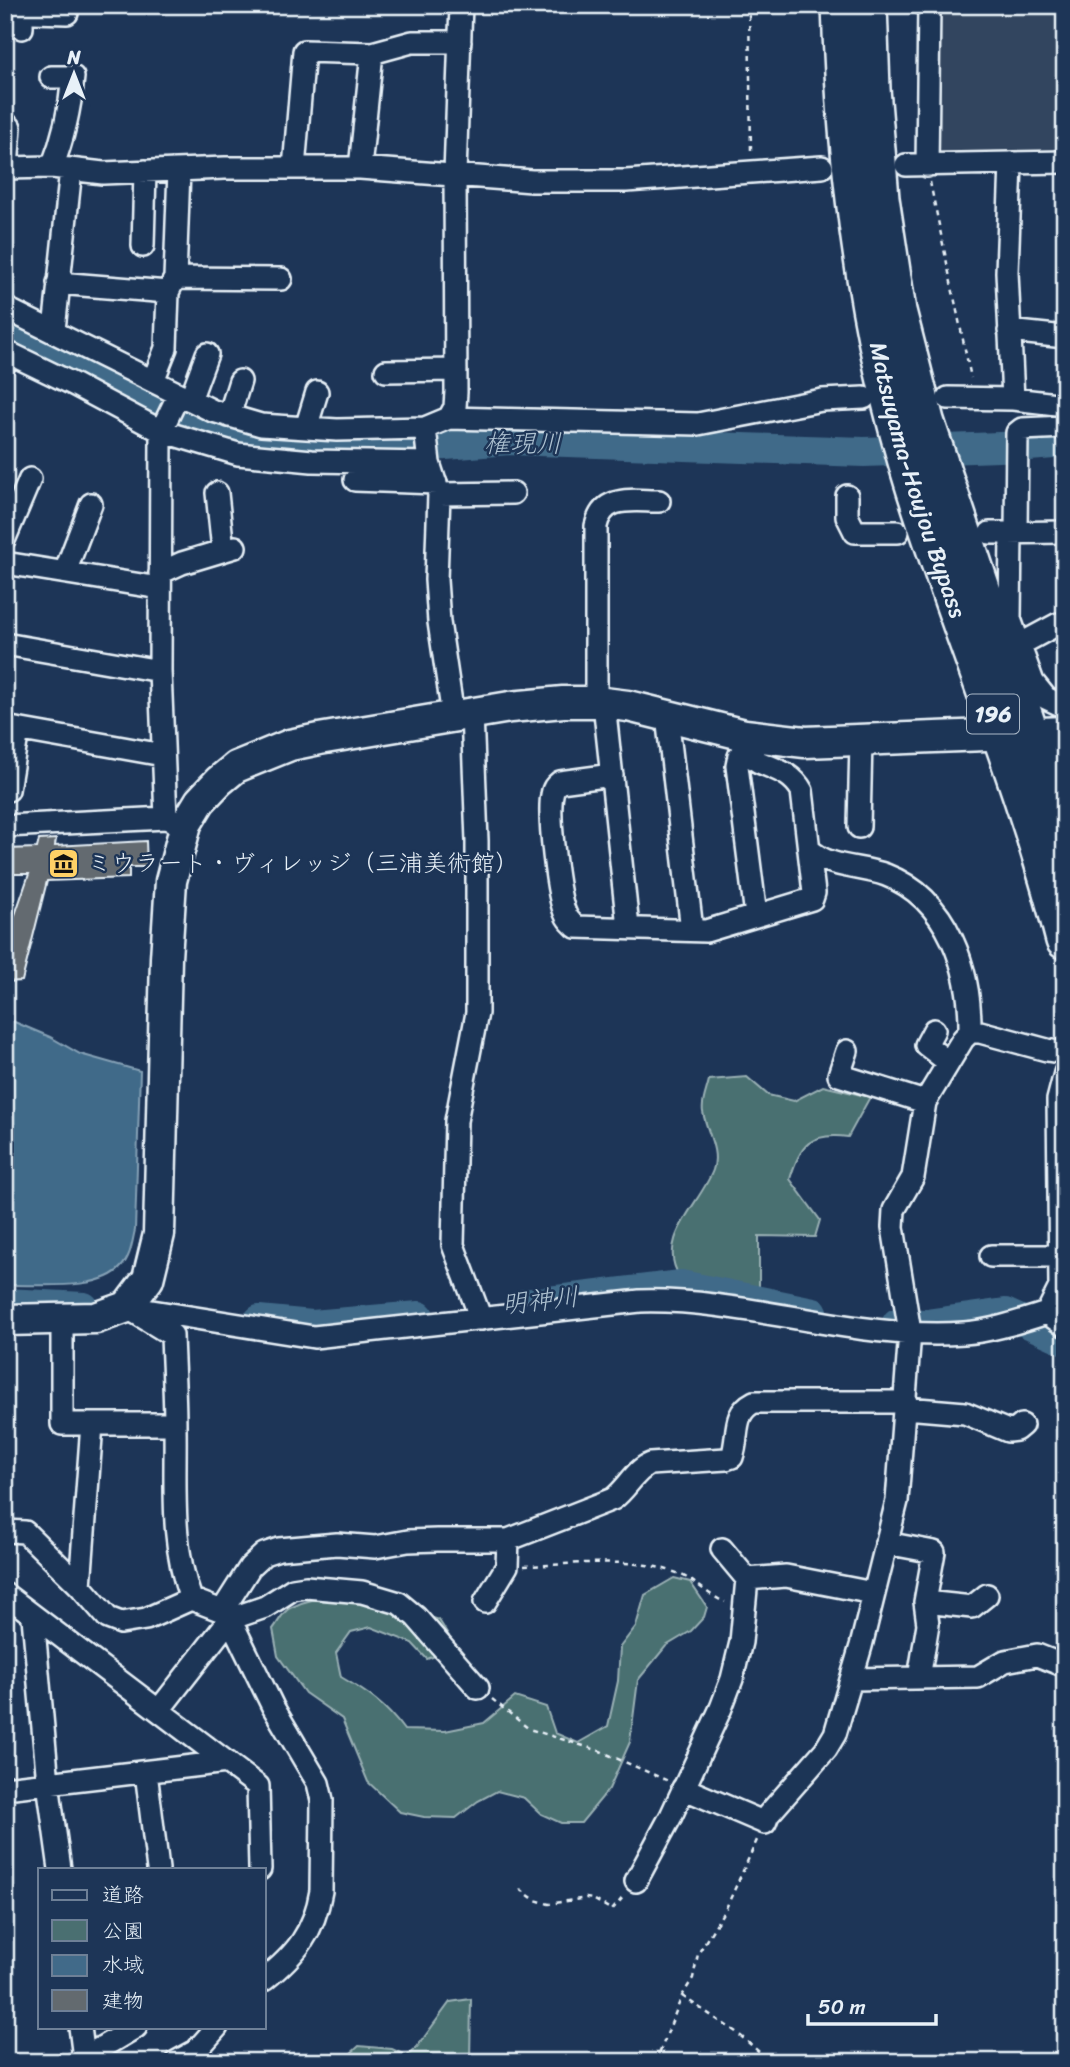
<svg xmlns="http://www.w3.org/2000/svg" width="1070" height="2067" viewBox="0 0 1070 2067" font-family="Sriracha,'Klee One',sans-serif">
<rect width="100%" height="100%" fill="#1d3557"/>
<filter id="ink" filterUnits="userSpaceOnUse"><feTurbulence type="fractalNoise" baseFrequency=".0143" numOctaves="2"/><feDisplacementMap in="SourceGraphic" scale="14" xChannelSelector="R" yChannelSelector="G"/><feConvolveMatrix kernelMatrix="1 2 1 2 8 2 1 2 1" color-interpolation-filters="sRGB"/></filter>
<g filter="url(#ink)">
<path fill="#32455e" d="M939 5H1065V154L952 157 939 150Z"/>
<path fill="#4a6f71" stroke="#99b0b4" stroke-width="2" d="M747 1077 768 1095 794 1101 823 1086 870 1097 848 1137C810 1132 800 1145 790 1179L820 1220 815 1237 759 1236V1292L680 1277C655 1240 701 1203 713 1170 720 1151 706 1130 703 1112 701 1103 707 1090 709 1080Z
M674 1578 690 1582 707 1607 704 1617 691 1631 666 1646 638 1680 630 1742 609 1789 581 1823H561L541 1814 524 1798 497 1791 478 1801 456 1818 424 1817 400 1812 368 1782 342 1719 305 1693 278 1656 273 1629C278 1623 283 1611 290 1608 335 1584 394 1606 439 1620L449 1636 441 1654 427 1659 412 1643 371 1627 351 1632 336 1653 341 1677C368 1693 385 1704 404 1730L445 1731 484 1723 515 1697 546 1707 555 1733 578 1743 608 1726 618 1681 620 1647 636 1626 645 1595Z
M471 1999 470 2062H348L350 2054 359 2046 392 2049 407 2056 417 2047 450 2002Z"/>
<path fill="#416a89" stroke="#84a0b5" stroke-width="2" d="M5 1018 50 1037 80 1054 140 1071 135 1230C132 1242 131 1256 122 1266 101 1292 36 1284 5 1285Z"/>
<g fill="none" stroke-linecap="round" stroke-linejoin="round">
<path stroke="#416a89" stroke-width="30" d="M5 337 182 424 207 434 238 442 273 447 394 449 509 440 864 452 1029 446 1065 443
M5 1303 84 1307
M524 1304 681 1285 813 1312
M259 1320 312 1325 419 1316
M897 1323 926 1324 1005 1313 1065 1340"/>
</g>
<path fill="#636a6f" stroke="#e8f1f8" stroke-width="2" d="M56 839 55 846 146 841 147 867H129V878L47 881 22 981 5 982V944L29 874H5V849L37 848 39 840Z"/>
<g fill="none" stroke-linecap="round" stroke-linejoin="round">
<defs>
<path id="street" d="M33 12 67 13
M22 28V5
M51 77H73C70 109 64 137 52 167
M1011 163 1007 272 1013 399
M906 165 1065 162
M927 166 929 5
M5 168 52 167 103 173 225 168H360L532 181H626L822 167
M7 168 10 127
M294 168 304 51 372 53 412 42H460
M360 168 372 53
M143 246 145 171
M175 278 179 170
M58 283 168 292 175 278 281 279
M5 308 213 411 261 425 337 430 425 428 449 418 455 407 456 392 455 174 461 5
M54 330 71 169
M1009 331 1065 337
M5 363 13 355 73 384 161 431 238 454 312 461 429 463
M386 371 456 370
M153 381 166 348 168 292
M948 398 1013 399 1065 405
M190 400 207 354
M229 416 240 381
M449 418 698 424 822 400 864 398
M306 428 317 392
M425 428 429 463 439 494 436 580 439 622 453 716
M355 480 436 483
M217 493 223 550
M439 494 513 493
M847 496V516L855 532H898
M1011 532 1010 619 1033 682 1046 698 1065 707
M1016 532 1017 433 1022 429 1065 427
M990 533 1065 532
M5 538 30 479
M5 563 160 588
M65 572 91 504
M160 573 182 563 235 547
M5 644 160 671
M1019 645 1058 624
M596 702V526C603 494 632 501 659 501
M604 703 628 927
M472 713 477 841V1013L456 1121 453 1245 481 1319
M667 716 692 930
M5 727 163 755
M745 751 739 756 737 766 756 916
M612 775 560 782C555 786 553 788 552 795 548 815 557 897 566 915 568 920 572 923 576 927L706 931 812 899 814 893 802 791C792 773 777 770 759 762 754 759 750 755 745 751V735
M8 790 18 730
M166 818 160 671 161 431 179 394
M5 826 166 818 177 822
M859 827 861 741
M809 850C815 854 821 859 828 861 846 868 867 868 886 875 949 899 971 971 970 1032
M934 1030 926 1045 948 1062
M847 1051 839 1075 925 1102
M991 1256H1059
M127 1307 314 1337 640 1301C749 1298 854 1341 964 1333 992 1331 1021 1321 1047 1313L1060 1287 1058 1100 1065 1073
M136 1313 172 1335C173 1366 175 1396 175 1427 176 1485 170 1543 191 1599L222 1611 230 1619 273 1707 318 1783 322 1800 321 1891C314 1933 296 1954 264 1980
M1047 1313 1065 1326
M62 1320V1424H175
M906 1408 965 1413 1008 1431 1016 1430 1022 1425
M5 1531 25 1532 80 1586 108 1618 121 1623 146 1619 191 1599
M886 1543 934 1552 925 1602 928 1624 919 1678
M722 1549 747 1579 786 1576 873 1593
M80 1586 92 1424
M5 1594 258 1786 260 1869
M485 1602 507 1566 508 1540
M925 1602 972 1607 987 1595
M222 1611 250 1567 264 1554 279 1549 337 1544 375 1547 408 1541 437 1540H508L613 1499C627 1489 635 1470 650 1464L726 1459 732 1457C740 1435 731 1414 754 1402H906
M33 1617 48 1783 60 1869
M852 1679 978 1677 1005 1661 1037 1655 1065 1666
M159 1710 230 1619 265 1607 293 1589 306 1587 362 1592 399 1603 416 1617 478 1688
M146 1772 158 1869
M5 1788 227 1762
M683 1788 765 1823 768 1815 826 1749 835 1734 861 1646 897 1501 910 1332 893 1227 894 1210 913 1177 925 1102 963 1039 970 1032H980L1047 1050 1065 1053
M636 1881 671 1816 721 1708 732 1679 741 1642 747 1579
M80 2027 84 2058
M77 2062 136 2027
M176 2062 196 2051 217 2027"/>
<path id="secondary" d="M5 1320 96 1318 127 1307 148 1279 159 1234 166 958 171 881 186 824 200 801 219 781 236 767 290 745 319 739 510 707 563 702H596L628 706 745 735 805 742 1065 732"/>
<g id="highway">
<path id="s1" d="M841 5C846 169 866 334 916 491 964 641 1026 787 1065 940"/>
<path d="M868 5 871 89 880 198 897 311 925 421 1065 840"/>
</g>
</defs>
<use href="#street" stroke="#e8f1f8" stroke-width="26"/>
<use href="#secondary" stroke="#e8f1f8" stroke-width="35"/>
<use href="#highway" stroke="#e8f1f8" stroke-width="42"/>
<path stroke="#e8f1f8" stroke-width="2.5" stroke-dasharray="5 5" stroke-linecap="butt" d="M749 5 751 152
M930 182 971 378
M524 1566C571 1565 630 1556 674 1572 693 1578 707 1595 725 1602
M492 1699 529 1729 600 1751 668 1781
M520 1889 535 1900 549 1904 586 1898 593 1899 612 1910 625 1895
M682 1996 736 2032 771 2062
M656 2062 682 1996 693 1978 698 1954 727 1906 757 1840"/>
<use href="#street" stroke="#1d3557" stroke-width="21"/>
<use href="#secondary" stroke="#1d3557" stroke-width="30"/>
<use href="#highway" stroke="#1d3557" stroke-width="37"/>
</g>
</g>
<defs>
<symbol id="museum-square" viewBox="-11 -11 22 22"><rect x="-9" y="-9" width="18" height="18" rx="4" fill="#ffd166" stroke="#1d3557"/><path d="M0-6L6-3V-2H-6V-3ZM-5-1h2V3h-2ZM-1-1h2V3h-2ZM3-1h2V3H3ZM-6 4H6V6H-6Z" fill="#111"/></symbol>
</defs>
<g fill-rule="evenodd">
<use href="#museum-square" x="46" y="846" width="35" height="35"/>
</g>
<g text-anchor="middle" stroke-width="5" stroke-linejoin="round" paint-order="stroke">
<rect fill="#1d3557" stroke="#abb9c8" stroke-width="2" x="967" y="694.5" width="52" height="39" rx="5"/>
<g font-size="23" font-weight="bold" fill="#e8f1f8">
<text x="993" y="722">196</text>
</g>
<g font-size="24" fill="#e8f1f8" stroke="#1d3557">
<text dy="8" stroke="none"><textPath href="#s1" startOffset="483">Matsuyama-Houjou Bypass</textPath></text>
</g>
<g font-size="24" fill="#e8f1f8" stroke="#1d3557" text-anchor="start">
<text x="87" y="871">ミウラート・ヴィレッジ（三浦美術館）</text>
</g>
<g font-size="26" font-style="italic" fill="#aec2d1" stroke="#1d3557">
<text x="523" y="452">権現川</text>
<text transform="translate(540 1300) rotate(-6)" y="9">明神川</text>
</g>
</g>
<rect width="1070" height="2067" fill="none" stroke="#1d3557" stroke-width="28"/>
<rect x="14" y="14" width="1042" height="2039" fill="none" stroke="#e8f1f8" stroke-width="2.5" filter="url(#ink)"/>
<rect x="38" y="1868" width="228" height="161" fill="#1d3557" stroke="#6e8097" stroke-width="2"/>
<rect x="52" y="1890" width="35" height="10" fill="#1d3557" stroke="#6e8097" stroke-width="2"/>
<text x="102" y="1902" font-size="21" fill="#e8f1f8">道路</text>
<rect x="52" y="1920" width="35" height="21" fill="#4a6f71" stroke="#6e8097" stroke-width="2"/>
<text x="102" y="1938" font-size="21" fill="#e8f1f8">公園</text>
<rect x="52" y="1955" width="35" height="21" fill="#416a89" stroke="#6e8097" stroke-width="2"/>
<text x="102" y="1972" font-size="21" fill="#e8f1f8">水域</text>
<rect x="52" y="1990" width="35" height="21" fill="#636a6f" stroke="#6e8097" stroke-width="2"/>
<text x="102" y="2008" font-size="21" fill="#e8f1f8">建物</text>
<g transform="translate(74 74)" stroke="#1d3557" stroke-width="5" paint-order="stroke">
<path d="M0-5L12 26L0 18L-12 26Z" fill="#e8f1f8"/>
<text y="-10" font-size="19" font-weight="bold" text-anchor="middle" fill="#e8f1f8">N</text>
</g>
<path d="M808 2014v10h128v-10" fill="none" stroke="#e8f1f8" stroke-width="3.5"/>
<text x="818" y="2014" font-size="21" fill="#e8f1f8" stroke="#1d3557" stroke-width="5" paint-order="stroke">50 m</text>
</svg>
